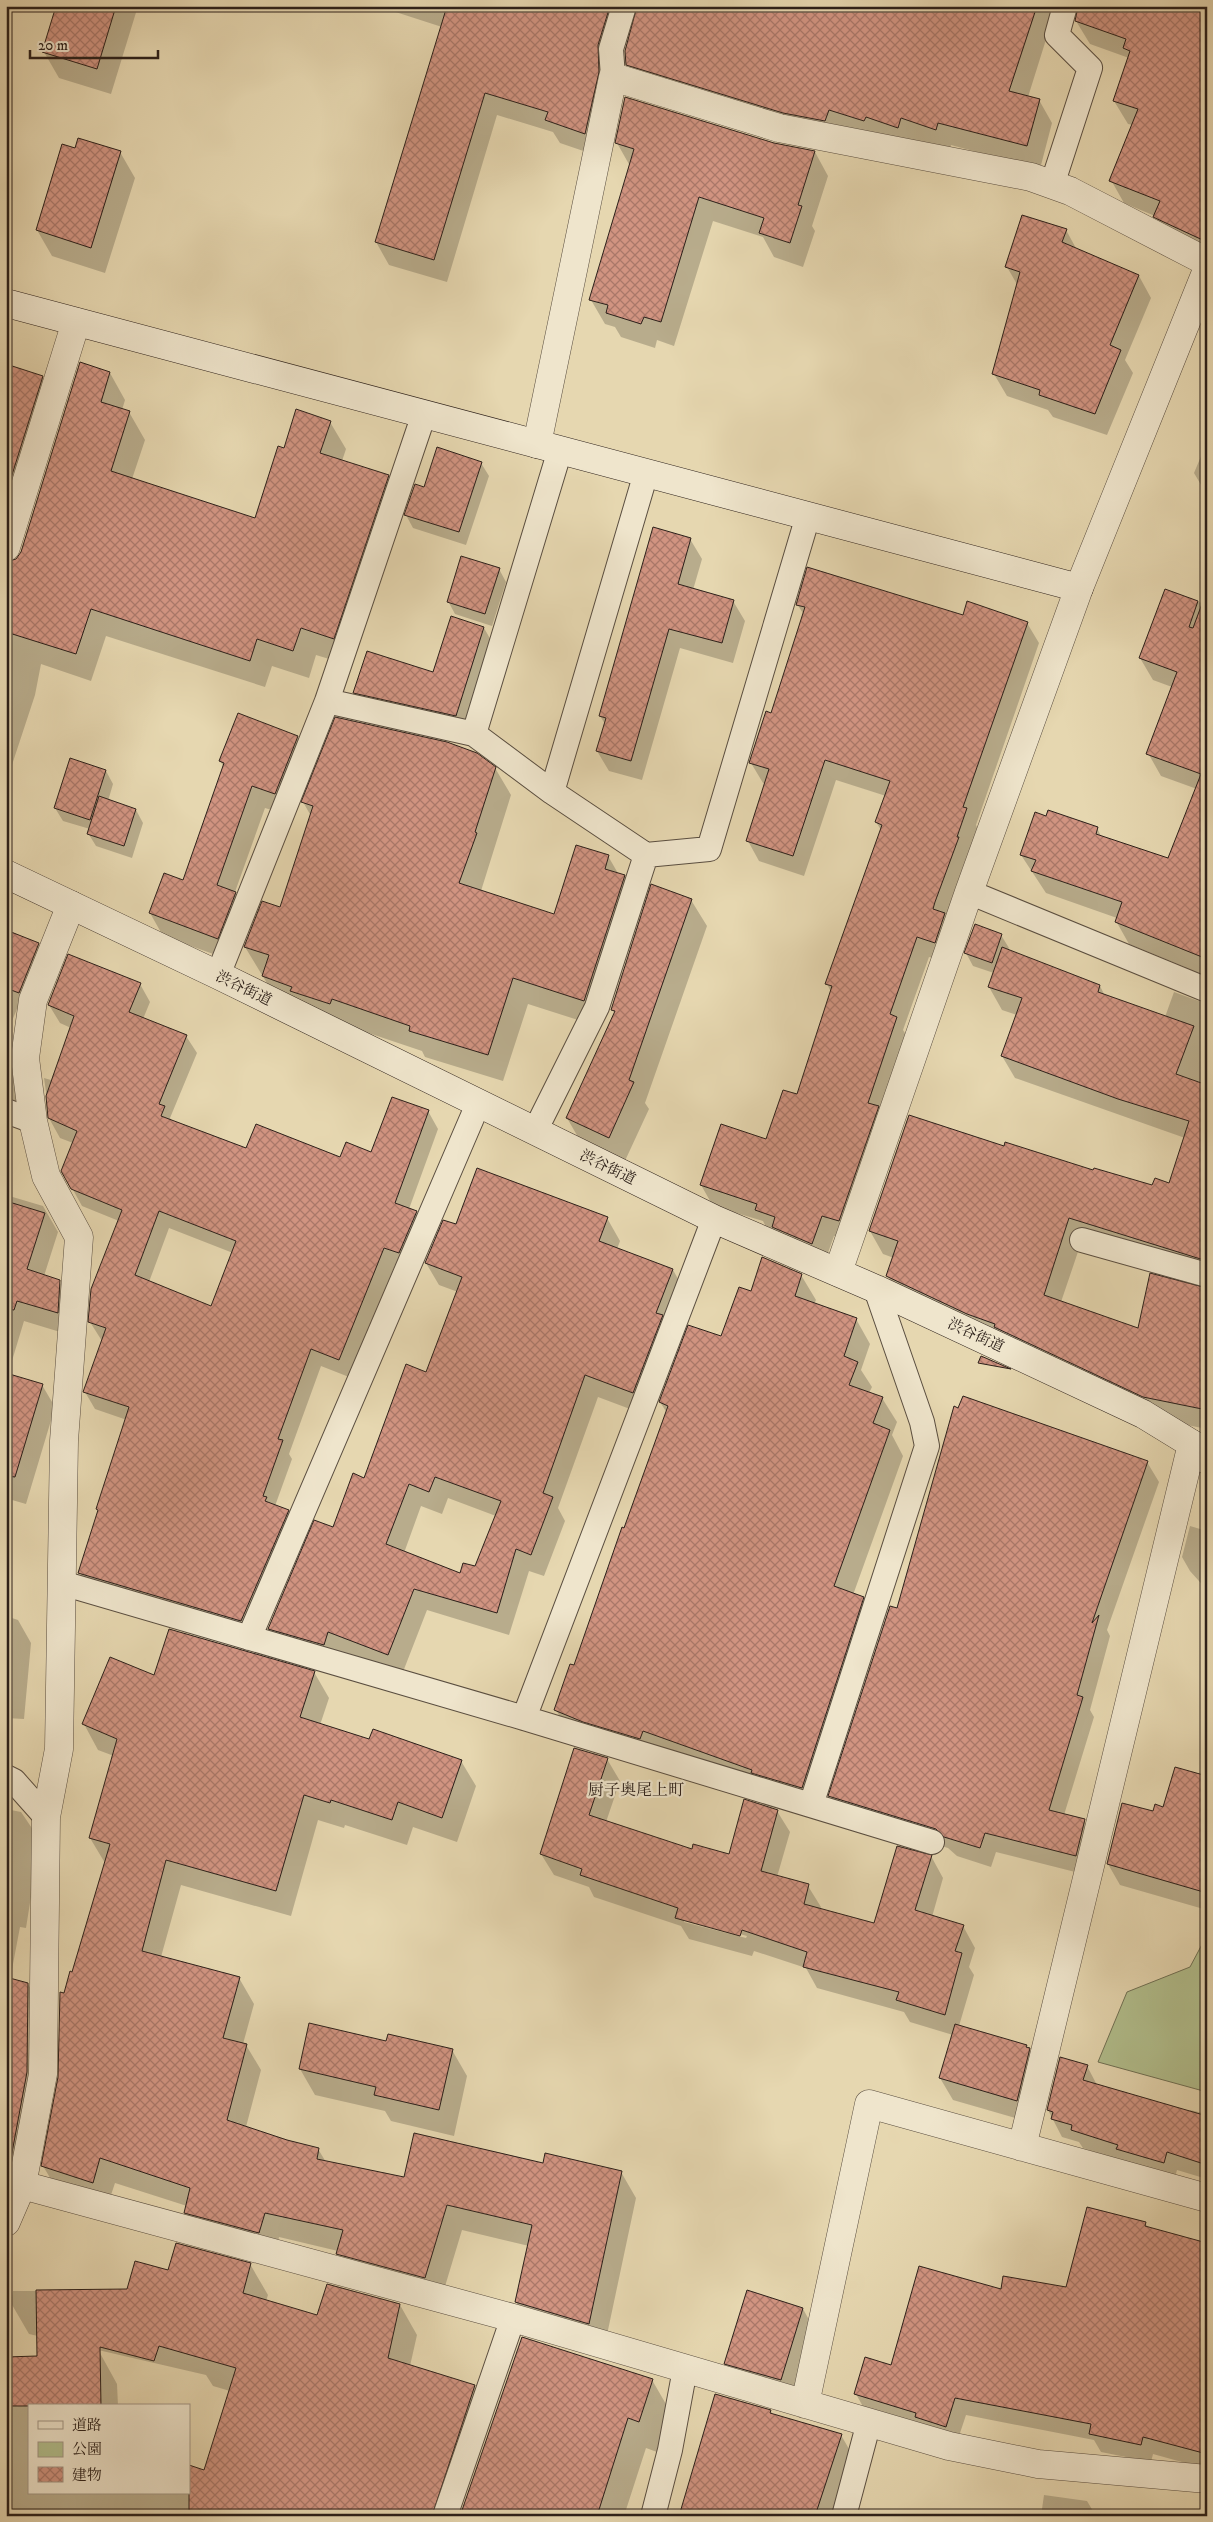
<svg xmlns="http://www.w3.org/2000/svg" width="1213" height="2522" viewBox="0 0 1213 2522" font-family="'IM FELL DW Pica','Noto Serif JP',serif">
<defs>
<pattern id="building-cross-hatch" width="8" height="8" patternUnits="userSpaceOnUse" patternTransform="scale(1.25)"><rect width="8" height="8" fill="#d19481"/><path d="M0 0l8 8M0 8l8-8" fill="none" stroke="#aa7869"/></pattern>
</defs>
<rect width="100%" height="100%" fill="#e6d7b0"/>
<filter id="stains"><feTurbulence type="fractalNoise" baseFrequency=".004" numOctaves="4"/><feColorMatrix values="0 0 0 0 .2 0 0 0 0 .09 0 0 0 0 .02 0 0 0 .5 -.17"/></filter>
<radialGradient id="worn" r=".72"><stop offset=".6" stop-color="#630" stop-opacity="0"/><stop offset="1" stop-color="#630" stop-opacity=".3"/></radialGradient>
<path fill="#b2bf8d" stroke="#6f7054" d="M1207 1935V2092L1098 2062 1127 1992 1190 1967Z"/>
<path fill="#0003" fill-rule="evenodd" d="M58 6H138L111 94 59 78 44 52Z
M377 6H1207V257L1168 239 1155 216 1124 203 1111 180 1133 125 1128 124 1114 101 1129 58 1090 44 1076 21 1077 15 1049 30 1028 97 1039 100 1052 123 1040 169 951 145 949 152 914 140 911 150 640 87 627 64 636 13 623 25 598 156 560 143 553 132 497 115 447 282 389 265 376 242 442 27Z
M617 143 815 152 828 176 812 226 815 231 803 267 774 257 763 237 713 221 674 346 657 340 655 348 621 337 615 327 605 324 591 300 630 166Z
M76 149 120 152 135 178 105 273 52 256 37 230Z
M1066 230 1077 250 1139 276 1151 298 1125 360 1133 373 1107 435 1053 417 1048 410 1007 396 994 374 1018 286 1007 267Z
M110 373 125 400 122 410 129 412 145 440 132 479 256 519 285 449 330 422 346 449 342 461 388 476 404 503 349 665 316 655 309 678 272 666 265 687 106 636 91 681 41 664 35 695 9 774 6 773V375L42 377 58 404 8 563 18 559Z
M1207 442V495L1194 473Z
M481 463 489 476 466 545 413 528 406 515 425 488Z
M690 539 702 559 693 590 733 601 745 621 733 663 680 648 642 780 609 771 597 751 605 724 600 716Z
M499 569 506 582 492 626 455 614 448 601Z
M1166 590 1207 605V992L1197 988 1185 967 1129 944 1116 921 1117 918 1046 893 1021 855 1097 828 1102 838 1169 859 1197 789 1161 776 1148 753 1172 687 1153 680 1140 658Z
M797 604 1027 623 1039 643 976 825 978 830 947 963 929 957 903 1030 908 1038 851 1241 834 1236 824 1264 768 1231 763 1221 713 1206 701 1185 767 1140 797 1096 831 992 827 984 881 830 876 822 886 796 836 780 804 876 759 861 748 841 766 784 763 783 751 763 771 714 804 615Z
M484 628 496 649 468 737 367 714 354 693 433 674Z
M297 737 310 760 288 815 265 808 235 892 248 915 230 960 163 936 150 913 183 881 224 767 220 761Z
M71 760 106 771 113 784 108 801 136 810 143 823 132 858 96 846 88 833 90 829 63 821 55 808Z
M495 768 511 795 481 891 555 915 608 856 619 875 624 876 640 903 600 1027 528 1004 503 1081 425 1057 422 1051 279 1003 245 947 280 908 311 816 303 802Z
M691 900 707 926 645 1103 649 1109 624 1163 582 1144 567 1118 615 1014 612 1009Z
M6 929 38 944 51 966 32 1015 17 1009 6 1035Z
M1001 935 1009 948 1008 950 1100 986 1105 996 1165 1017 1174 992 1207 1004V1279L1082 1240 1061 1302 1139 1330 1207 1317V1429L1157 1419 901 1299 888 1276 894 1258 883 1254 870 1231 1004 1147 1153 1187 1170 1184 1185 1138 1015 1078 1002 1056 1017 1015 1002 1010 989 987 994 973 973 966 966 953Z
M140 984 150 1002 143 1019 186 1036 197 1053 170 1118 172 1121 247 1150 340 1158 371 1154 428 1111 438 1129 409 1209 416 1212 427 1230 409 1270 395 1265 349 1377 321 1366 289 1454 292 1459 275 1506 288 1511 298 1529 251 1638 91 1591 80 1573 127 1420 95 1409 85 1392 102 1341 90 1322 119 1221 82 1206 72 1188 73 1143 60 1138 50 1120 44 1078 51 1080 71 1028 60 1023 49 1005ZM169 1228 233 1253 212 1307 149 1282Z
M6 1062 22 1086 16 1120 6 1128Z
M6 1140 9 1144 6 1153Z
M6 1195 43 1206 58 1232 44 1276 59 1281 72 1303 70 1335 24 1321 8 1374 42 1385 55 1407 26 1504 12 1500 6 1528Z
M607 1218 620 1241 617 1249 673 1270 686 1293 646 1415 598 1397 558 1508 565 1521 544 1576 529 1571 509 1635 427 1610 401 1677 282 1651 269 1629 365 1479 427 1373 458 1292 439 1285 426 1263 456 1226ZM448 1498 496 1516 476 1568 461 1575 404 1553 421 1506 442 1514Z
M801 1275 816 1300 814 1304 856 1319 870 1344 861 1370 872 1387 869 1393 882 1398 897 1422 892 1435 903 1456 853 1595 863 1598 877 1622 816 1812 570 1734 556 1710 575 1666 667 1413 660 1402 722 1338 752 1292Z
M1147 1462 1159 1482 1107 1630 1110 1636 1090 1710 1094 1717 1064 1815 1084 1821 1096 1840 1087 1875 996 1852 991 1867 957 1856 948 1848 841 1816 830 1796 898 1610Z
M1190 1526 1207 1531V1590L1190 1571 1182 1557Z
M6 1616 18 1620 31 1643 24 1719 6 1718Z
M314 1672 329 1698 320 1725 370 1741 461 1761 476 1786 457 1842 413 1827 407 1845 345 1825 344 1828 318 1820 291 1916 181 1885 161 1957 239 1978 254 2004 243 2044 246 2045 261 2070 246 2127 318 2149 326 2162 405 2179 544 2165 621 2172 636 2198 604 2349 531 2327 516 2302 529 2246 462 2230 440 2303 352 2279 337 2254 338 2251 279 2237 274 2258 200 2238 185 2212 187 2206 115 2183 107 2207 58 2191 43 2166 60 2077 65 1994 73 1974 105 1863 90 1838 114 1756 98 1750 84 1724 155 1676Z
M607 1759 620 1781 606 1822 693 1850 730 1855 777 1811 790 1832 777 1877 808 1886 821 1907 820 1910 875 1925 931 1856 943 1878 932 1917 963 1926 975 1948 969 1967 974 1975 959 2026 1026 2046 1029 2049 1042 2071 1029 2122 953 2100 940 2078 953 2035 910 2022 904 2012 817 1988 806 1968 754 1951 752 1956 689 1939 681 1926 594 1897 589 1887 554 1875 541 1854ZM684 1919 747 1936 746 1938 684 1922Z
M1207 1778V1910L1120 1885 1108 1864 1154 1813 1164 1808Z
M6 1809 21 1812 40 1840 26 1928 20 1927 10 1980 28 1984 40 2006 39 2094 6 2196Z
M387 2042 452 2050 467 2076 454 2136 391 2121 385 2111 315 2095 300 2069Z
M1087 2066 1097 2085 1189 2112 1190 2110 1207 2114V2179L1177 2170 1174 2181 1083 2148 1079 2142 1062 2137 1048 2110Z
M1145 2223 1149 2229 1207 2244V2469L1153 2454 1151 2462 1101 2452 1094 2440 966 2415 956 2445 866 2412 856 2394 892 2366 1002 2290 1067 2289Z
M250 2264 268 2295 266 2301 318 2317 400 2305 417 2335 410 2366 474 2386 492 2417 458 2516H6V2359L100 2353 117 2384 118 2406H29V2493H189V2466L205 2471 230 2391 213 2386 206 2375 29 2334 11 2303 13 2291H128L169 2272Z
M747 2292 803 2309 818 2336 796 2406 740 2390 725 2364Z
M652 2380 670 2411 657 2452 646 2448 624 2516H461Z
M716 2395 771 2411 773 2416 841 2435 857 2463 840 2516H680Z
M1044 2495 1087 2501 1096 2516H1041Z"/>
<path fill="url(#building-cross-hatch)" stroke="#2c201a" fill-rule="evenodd" d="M56 6H116L97 69 42 52Z
M447 6H610L598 45 599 72 585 134 545 120 548 112 485 93 434 260 375 242Z
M637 6H1037L1009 91 1040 99 1027 146 938 123 936 130 901 118 898 128 866 117 864 121 829 110 825 121 783 113 626 65 625 51Z
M1078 6H1207V242L1153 217 1160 201 1109 181 1138 109 1113 101 1130 51 1123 48 1126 39 1075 21Z
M625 97 774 143 815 151 798 205 802 206 790 243 759 233 764 218 699 197 661 322 644 317 641 324 606 313 608 305 589 300 634 149 615 143Z
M78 138 121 151 91 248 36 230 62 144 75 148Z
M1022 215 1067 229 1062 242 1139 275 1110 345 1121 350 1095 414 1039 395 1040 390 992 374 1020 272 1005 267Z
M80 362 110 372 101 402 130 411 111 471 255 518 278 446 284 448 296 409 331 421 320 453 389 475 334 639 301 628 293 651 257 639 250 661 91 609 76 654 6 632V562L16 559 21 552Z
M6 364 43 376 6 494Z
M437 447 482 462 459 532 404 515 415 484 424 487Z
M653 527 691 538 678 584 734 600 722 643 669 629 631 761 596 751 606 718 599 716Z
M461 556 500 568 485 614 447 602Z
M807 567 963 615 967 601 1028 622 963 807 967 808 957 837H959L935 902 933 909 945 913 935 943 917 937 890 1014 897 1017 868 1103 879 1106 839 1221 822 1216 812 1244 772 1227 775 1217 755 1210 757 1204 700 1185 721 1124 766 1139 783 1090 797 1094 832 986 825 984 882 825 875 822 890 781 825 760 793 856 746 841 769 769 749 763 766 711 771 713 805 607 796 605Z
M1165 589 1198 601 1189 627 1193 628 1203 601H1207V959L1115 922 1122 902 1031 871 1036 860 1020 855 1035 812 1046 816 1048 810 1098 827 1096 834 1168 858 1201 774 1146 754 1177 672 1139 658Z
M451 616 484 627 456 716 353 693 367 651 433 672Z
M238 713 298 736 275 794 252 786 217 885 236 892 218 939 149 913 164 873 183 880 224 763 219 761Z
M335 717 447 742 477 753 496 767 475 832 477 833 459 883 554 914 576 845 609 855 605 869 625 875 584 1001 513 978 488 1055 409 1031 410 1026 332 999 330 1004 290 991 292 987 262 976 269 955 244 947 262 901 280 907 313 806 301 802Z
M70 758 106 770 90 820 54 808Z
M99 796 136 809 124 846 87 834Z
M651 884 692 899 629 1080 634 1082 609 1138 566 1118 615 1011 611 1010Z
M975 924 1002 934 992 963 964 953Z
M6 930 39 943 19 993 6 988Z
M1002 947 1100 985 1098 992 1194 1026 1176 1074 1207 1085V1261L1069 1218 1044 1295 1138 1328 1150 1273 1207 1288V1410L1143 1397 994 1327 995 1324 967 1314 886 1276 898 1241 869 1231 909 1115 1004 1146 1005 1142 1093 1170 1094 1168 1152 1185 1155 1178 1169 1183 1189 1121 1118 1099 1001 1056 1022 998 988 987Z
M68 954 141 983 129 1012 187 1035 159 1104 165 1106 161 1116 246 1148 256 1124 340 1157 346 1142 371 1152 392 1097 429 1110 395 1203 417 1211 399 1253 384 1248 339 1360 311 1349 278 1439 283 1440 263 1496 267 1497 265 1501 289 1510 241 1621 78 1573 98 1510 96 1509 129 1407 83 1392 106 1328 88 1322 91 1289 122 1210 71 1189 61 1171 77 1131 48 1118 46 1096 74 1016 48 1005ZM159 1211 236 1241 211 1306 135 1275Z
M477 1168 608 1217 599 1241 673 1269 656 1313 663 1315 633 1393 585 1375 543 1493 553 1497 531 1555 516 1549 497 1613 414 1589 388 1655 328 1632 324 1645 268 1629 314 1520 333 1527 353 1473 364 1478 406 1364 426 1372 462 1277 425 1263 443 1220 456 1224ZM435 1477 501 1501 475 1566 463 1563 460 1573 386 1544 409 1484 429 1492Z
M6 1201 45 1213 27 1269 60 1280 58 1313 17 1301 14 1310 6 1309Z
M762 1257 802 1274 795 1296 857 1318 844 1356 858 1362 849 1385 883 1397 873 1423 890 1430 834 1586 864 1597 802 1788 751 1773 752 1770 643 1731 640 1739 583 1722 554 1710 570 1664 574 1665 622 1527 624 1528 668 1406 659 1402 688 1325 721 1336 739 1287 751 1291Z
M981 1356 1011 1369 978 1363Z
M6 1373 43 1384 15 1477 6 1476Z
M963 1396 1148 1461 1092 1623 1099 1615 1077 1695 1083 1697 1049 1810 1085 1819 1076 1856 985 1833 980 1848 944 1837 936 1829 828 1796 890 1606 897 1608 954 1406 958 1408Z
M169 1629 315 1671 300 1717 369 1739 373 1729 462 1760 442 1818 398 1802 392 1820 331 1800 330 1803 304 1795 276 1891 166 1860 142 1951 240 1977 223 2038 247 2044 227 2120 287 2140 319 2148 317 2159 404 2177 414 2133 543 2163 545 2153 622 2171 589 2324 515 2302 532 2225 447 2205 425 2278 336 2254 343 2230 265 2213 259 2233 184 2213 190 2188 100 2158 93 2183 41 2166 58 2077 60 1992 64 1993 70 1971 72 1972 110 1844 89 1838 117 1739 82 1724 110 1657 154 1675Z
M574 1748 608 1758 589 1815 692 1849 693 1844 729 1854 744 1799 778 1810 761 1871 809 1884 804 1904 874 1923 897 1846 932 1855 915 1910 964 1925 955 1951 962 1953 945 2015 896 2000 899 1992 803 1967 807 1952 742 1930 740 1936 675 1918 678 1908 580 1875 582 1869 540 1854Z
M1175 1767 1207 1776V1893L1107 1864 1122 1803 1153 1811 1155 1804 1163 1807Z
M6 1977 28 1983 27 2072 11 2158 6 2157Z
M309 2023 386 2041 388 2034 453 2049 439 2110 374 2095 376 2087 299 2069Z
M955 2024 1027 2045 1026 2047 1030 2048 1017 2101 939 2078Z
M1060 2057 1088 2065 1083 2080 1207 2116V2165L1167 2152 1164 2163 1116 2149 1118 2145 1071 2130 1072 2125 1051 2119 1053 2112 1047 2110Z
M1087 2207 1146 2222 1145 2226 1207 2243V2454L1143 2437 1141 2445 1089 2434 1091 2424 955 2398 946 2427 915 2417 916 2413 854 2394 865 2357 891 2365 919 2266 1001 2289 1003 2276 1066 2287Z
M176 2243 251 2263 243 2293 317 2315 327 2284 400 2304 388 2358 475 2385 432 2516H189V2465L204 2470 236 2368 159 2346 154 2361 100 2347 101 2406H6V2357L37 2356 36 2290 127 2289 135 2261 168 2270Z
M747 2290 803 2308 781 2380 724 2364Z
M522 2337 653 2379 639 2422 628 2418 597 2516H460Z
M715 2394 771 2410 770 2413 842 2434 815 2516H679Z"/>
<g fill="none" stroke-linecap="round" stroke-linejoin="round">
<defs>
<path id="lane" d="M613 77 611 49 624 6
M1052 185 1090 68 1057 35 1065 6
M646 473 552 792 646 855 709 849 808 516
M327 701 424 414
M474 734 560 450
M969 892 1207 990
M218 975 327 701 474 734 552 792
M6 1111 33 1121
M535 1131 597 1007 646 855
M1082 1240 1207 1275
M62 1583 524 1718 932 1842
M249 1638 478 1104
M524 1718 714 1219
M6 1777 14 1781 46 1817
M811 1805 927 1446 922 1422 876 1289
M445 2516 513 2318
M653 2516 670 2450 685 2369
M844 2516 869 2422"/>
<path id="street" d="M537 444 613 77 779 128 1031 177 1070 191 1207 262
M6 547 76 322
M71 905 33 1000 25 1058 33 1121 46 1176 79 1237 64 1441 59 1749 46 1817 43 2074 22 2185 513 2318 949 2446 1038 2464 1207 2479
M838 1272 969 892 1079 588 1207 270
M1022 2147 1192 1444
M6 2182 22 2185 6 2222
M805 2404 869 2104 1207 2198"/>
<path id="secondary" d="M6 303 1079 588
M6 874 218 975 714 1219 876 1289 1143 1414 1192 1444 1207 1460"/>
</defs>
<use href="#lane" stroke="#5a4e40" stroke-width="26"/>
<use href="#street" stroke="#5a4e40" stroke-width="29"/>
<use href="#secondary" stroke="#2c201a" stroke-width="29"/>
<use href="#lane" stroke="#efe5cc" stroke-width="24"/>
<use href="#street" stroke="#efe5cc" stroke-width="28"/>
<use href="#secondary" stroke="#efe5cc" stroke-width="28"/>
</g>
<g text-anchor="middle" stroke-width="4.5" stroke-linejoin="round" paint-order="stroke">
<g font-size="15" fill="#2c201a" stroke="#efe5cc">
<text transform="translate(244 988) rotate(26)" y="5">渋谷街道</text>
<text transform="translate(608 1167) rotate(26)" y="5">渋谷街道</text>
<text transform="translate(976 1335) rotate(25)" y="5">渋谷街道</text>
</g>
<g font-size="16" fill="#2c201a" stroke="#efe5cc">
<text x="636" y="1795">厨子奥尾上町</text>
</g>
</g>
<rect width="1213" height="2522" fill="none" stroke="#e6d7b0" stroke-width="25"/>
<rect x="8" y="8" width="1198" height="2507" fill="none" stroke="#2c201a" stroke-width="2.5"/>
<rect x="12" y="12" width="1188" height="2497" fill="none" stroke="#2c201a"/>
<rect x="28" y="2404" width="162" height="90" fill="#efe5cc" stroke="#a19685"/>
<rect x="38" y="2421" width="25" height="8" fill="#efe5cc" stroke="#a19685"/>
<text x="72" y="2430" font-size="15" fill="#2c201a">道路</text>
<rect x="38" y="2442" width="25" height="15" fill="#b2bf8d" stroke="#a19685"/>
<text x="72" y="2454" font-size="15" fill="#2c201a">公園</text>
<rect x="38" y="2467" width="25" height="15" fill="url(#building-cross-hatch)" stroke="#a19685"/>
<text x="72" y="2480" font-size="15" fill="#2c201a">建物</text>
<path d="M30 50v8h128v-8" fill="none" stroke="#2c201a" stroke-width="2.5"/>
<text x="38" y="50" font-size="15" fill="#2c201a" stroke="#efe5cc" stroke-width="4" paint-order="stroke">20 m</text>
<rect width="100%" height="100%" filter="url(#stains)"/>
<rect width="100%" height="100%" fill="url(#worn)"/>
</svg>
